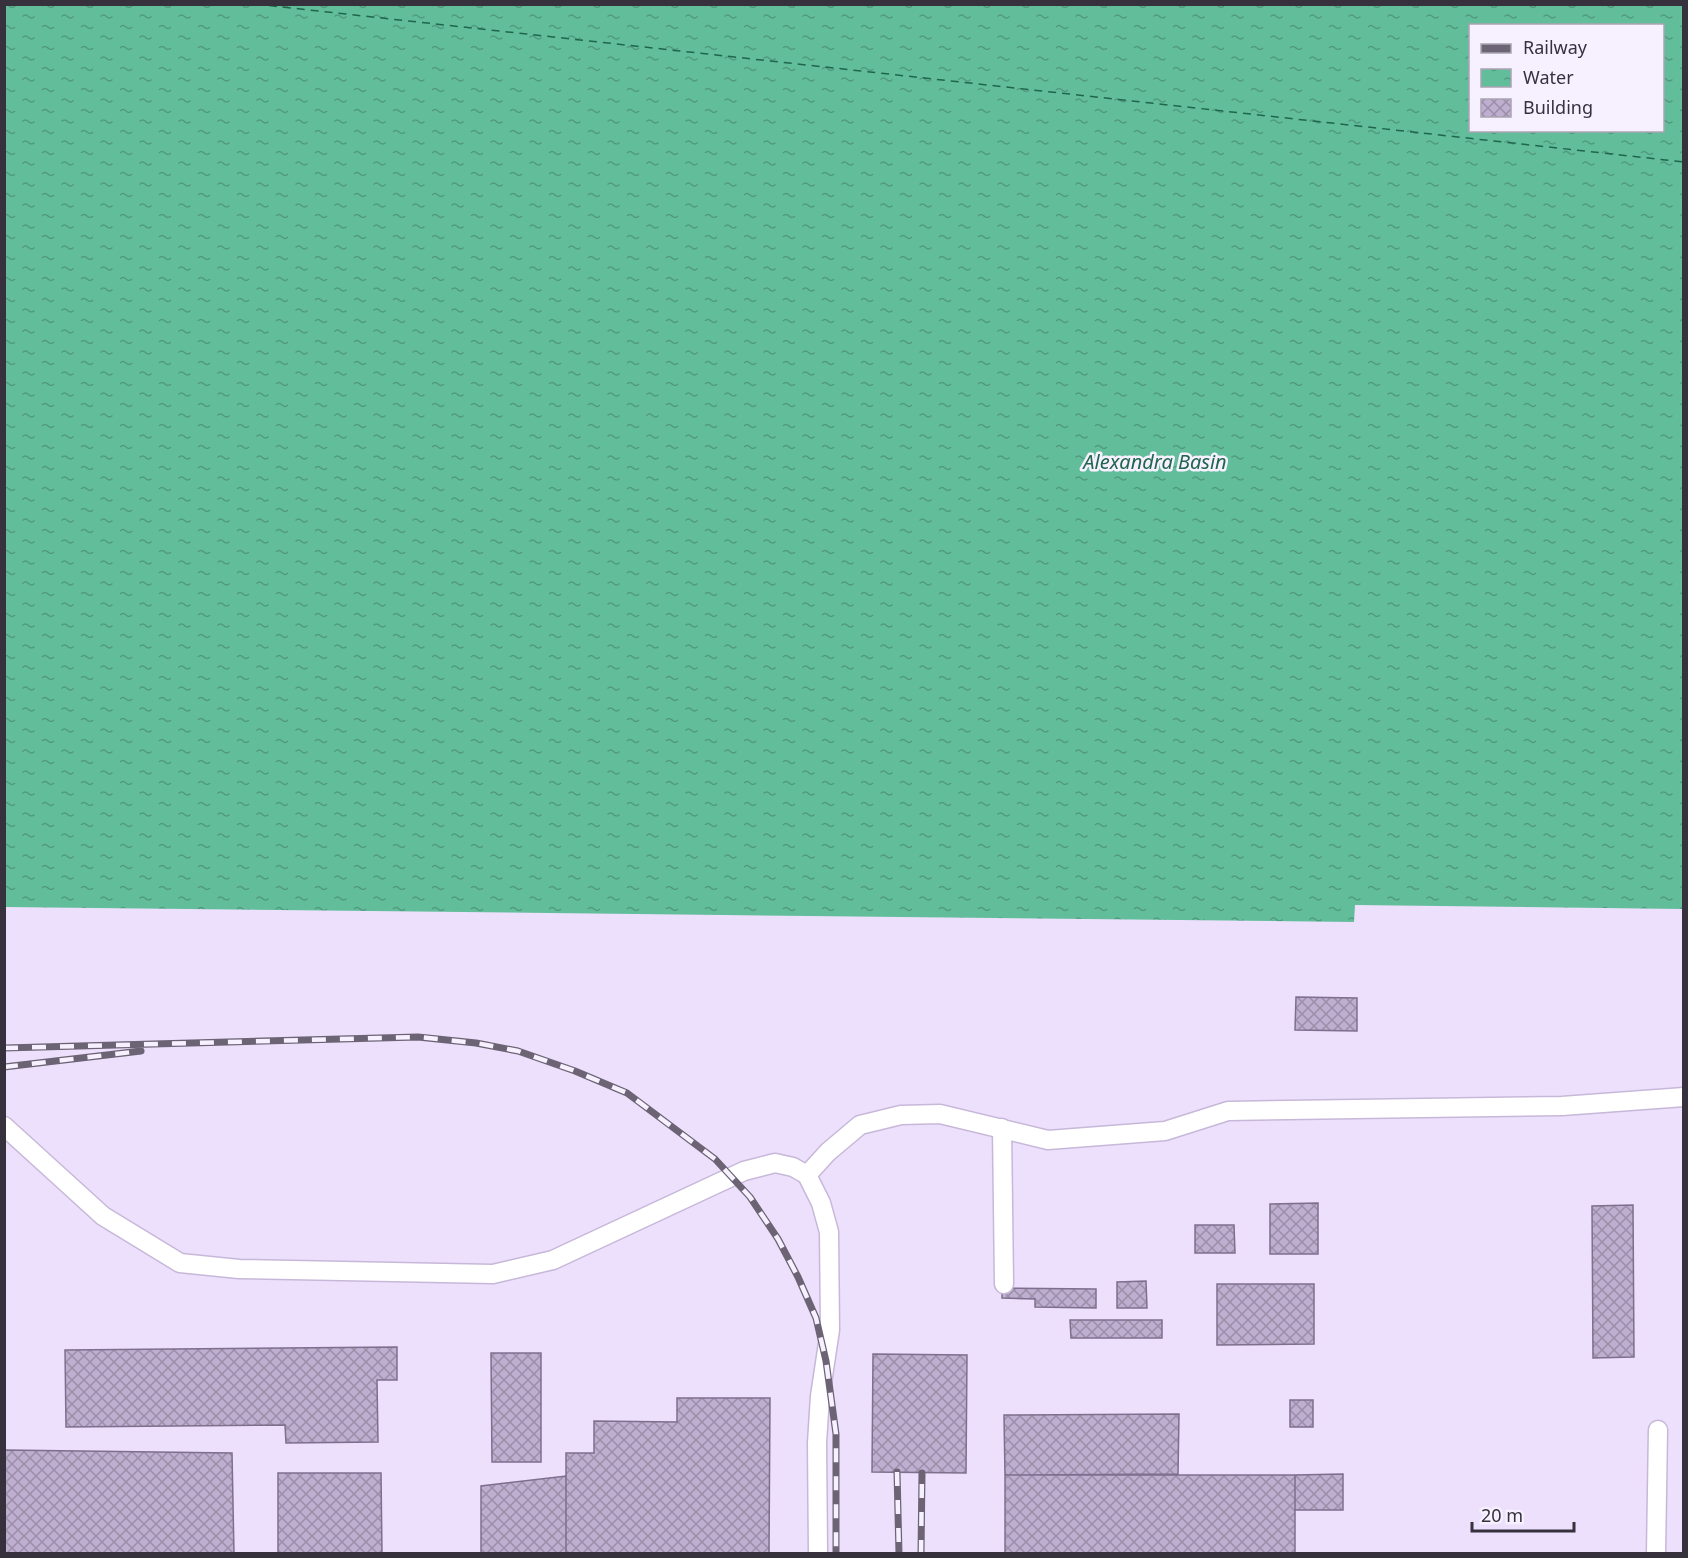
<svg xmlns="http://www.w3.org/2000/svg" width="1688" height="1558" viewBox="0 0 1688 1558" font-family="'Noto Sans',sans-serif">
<defs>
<pattern id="water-ripples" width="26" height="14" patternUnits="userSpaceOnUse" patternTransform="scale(1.5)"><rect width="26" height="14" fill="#61bd9a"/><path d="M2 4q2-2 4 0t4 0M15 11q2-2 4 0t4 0" fill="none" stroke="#519a7f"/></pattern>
<pattern id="building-cross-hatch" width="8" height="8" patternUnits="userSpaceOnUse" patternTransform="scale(1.5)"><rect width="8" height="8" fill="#beaecf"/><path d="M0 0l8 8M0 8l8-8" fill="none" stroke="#9b8ea9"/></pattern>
</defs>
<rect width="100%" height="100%" fill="#ede0fc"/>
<path fill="url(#water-ripples)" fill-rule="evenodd" d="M5 4 1683 5V909L1355 905 1354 922 5 907ZM1470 26H1662V130H1470Z"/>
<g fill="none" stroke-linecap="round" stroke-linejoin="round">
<path stroke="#20664d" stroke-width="1.5" stroke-dasharray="8 6" stroke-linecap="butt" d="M255 4 1684 162"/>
</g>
<path fill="url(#building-cross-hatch)" stroke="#7d6f8d" stroke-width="1.5" d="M1296 997 1357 998V1031L1295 1030Z
M1318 1203V1254H1270V1204Z
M1633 1205 1634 1357 1593 1358 1592 1206Z
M1195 1225H1234L1235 1253H1195Z
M1146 1281 1147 1308H1117V1282Z
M1217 1284H1314V1344L1217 1345Z
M1002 1288 1096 1289V1308L1035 1307V1299L1002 1298Z
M1070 1320H1162V1338H1071Z
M397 1347V1380H377L378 1442 286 1443 285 1425 66 1427 65 1350Z
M491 1353H541V1462H492Z
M873 1354 967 1355 966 1473 872 1472Z
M677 1398H770L769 1554H566V1453H594V1421L677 1422Z
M1290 1400H1313V1427H1290Z
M1179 1414 1178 1474 1005 1475 1004 1415Z
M4 1450 232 1453 234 1554H4Z
M278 1473H381L382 1554H278Z
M1343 1474V1510H1295V1475Z
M1005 1475H1295V1554H1005Z
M566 1476V1554H481V1486Z"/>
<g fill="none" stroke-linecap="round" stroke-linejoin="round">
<defs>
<path id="service" d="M4 1126 103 1216 180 1263 239 1269 493 1274 553 1260 744 1171 775 1163 793 1167 807 1175 821 1203 829 1232 830 1330 820 1396 817 1443 818 1554
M1002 1128 1004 1284
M807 1175 828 1152 860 1125 901 1115 940 1114 1048 1140 1165 1131 1228 1111 1562 1106 1684 1097
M1656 1554 1658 1430"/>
</defs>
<use href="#service" stroke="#c7b8d9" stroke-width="21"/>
<use href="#service" stroke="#fff" stroke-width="18"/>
<defs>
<path id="rail" d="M4 1048 418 1037 476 1043 518 1051 575 1071 627 1093 715 1159 750 1197 778 1239 798 1277 816 1318 826 1361 836 1434V1554
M4 1067 141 1051
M897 1472 899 1554
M921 1554 922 1473"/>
</defs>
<use href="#rail" stroke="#6c6475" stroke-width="7"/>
<use href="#rail" stroke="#f7f1ff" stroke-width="4.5" stroke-dasharray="14" stroke-linecap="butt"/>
</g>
<g text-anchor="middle" stroke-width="5" stroke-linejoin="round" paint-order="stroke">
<g font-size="20" font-style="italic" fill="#20664d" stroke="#f7f1ff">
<text x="1155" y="469">Alexandra Basin</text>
</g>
</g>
<rect width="1688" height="1558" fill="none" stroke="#37313e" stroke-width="12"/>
<rect x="1469" y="24" width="195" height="108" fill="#f7f1ff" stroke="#aaa4b2" stroke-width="1.5"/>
<rect x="1481" y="44" width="30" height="9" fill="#6c6475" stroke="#aaa4b2" stroke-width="1.5"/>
<text x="1523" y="54" font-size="18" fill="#37313e">Railway</text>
<rect x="1481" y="69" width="30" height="18" fill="url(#water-ripples)" stroke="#aaa4b2" stroke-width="1.5"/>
<text x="1523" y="84" font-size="18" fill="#37313e">Water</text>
<rect x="1481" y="99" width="30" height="18" fill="url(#building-cross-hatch)" stroke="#aaa4b2" stroke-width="1.5"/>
<text x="1523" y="114" font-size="18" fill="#37313e">Building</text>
<path d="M1472 1522v9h102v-9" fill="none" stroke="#37313e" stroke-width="3"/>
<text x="1481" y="1522" font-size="18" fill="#37313e" stroke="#f7f1ff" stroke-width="4.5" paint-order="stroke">20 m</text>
</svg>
